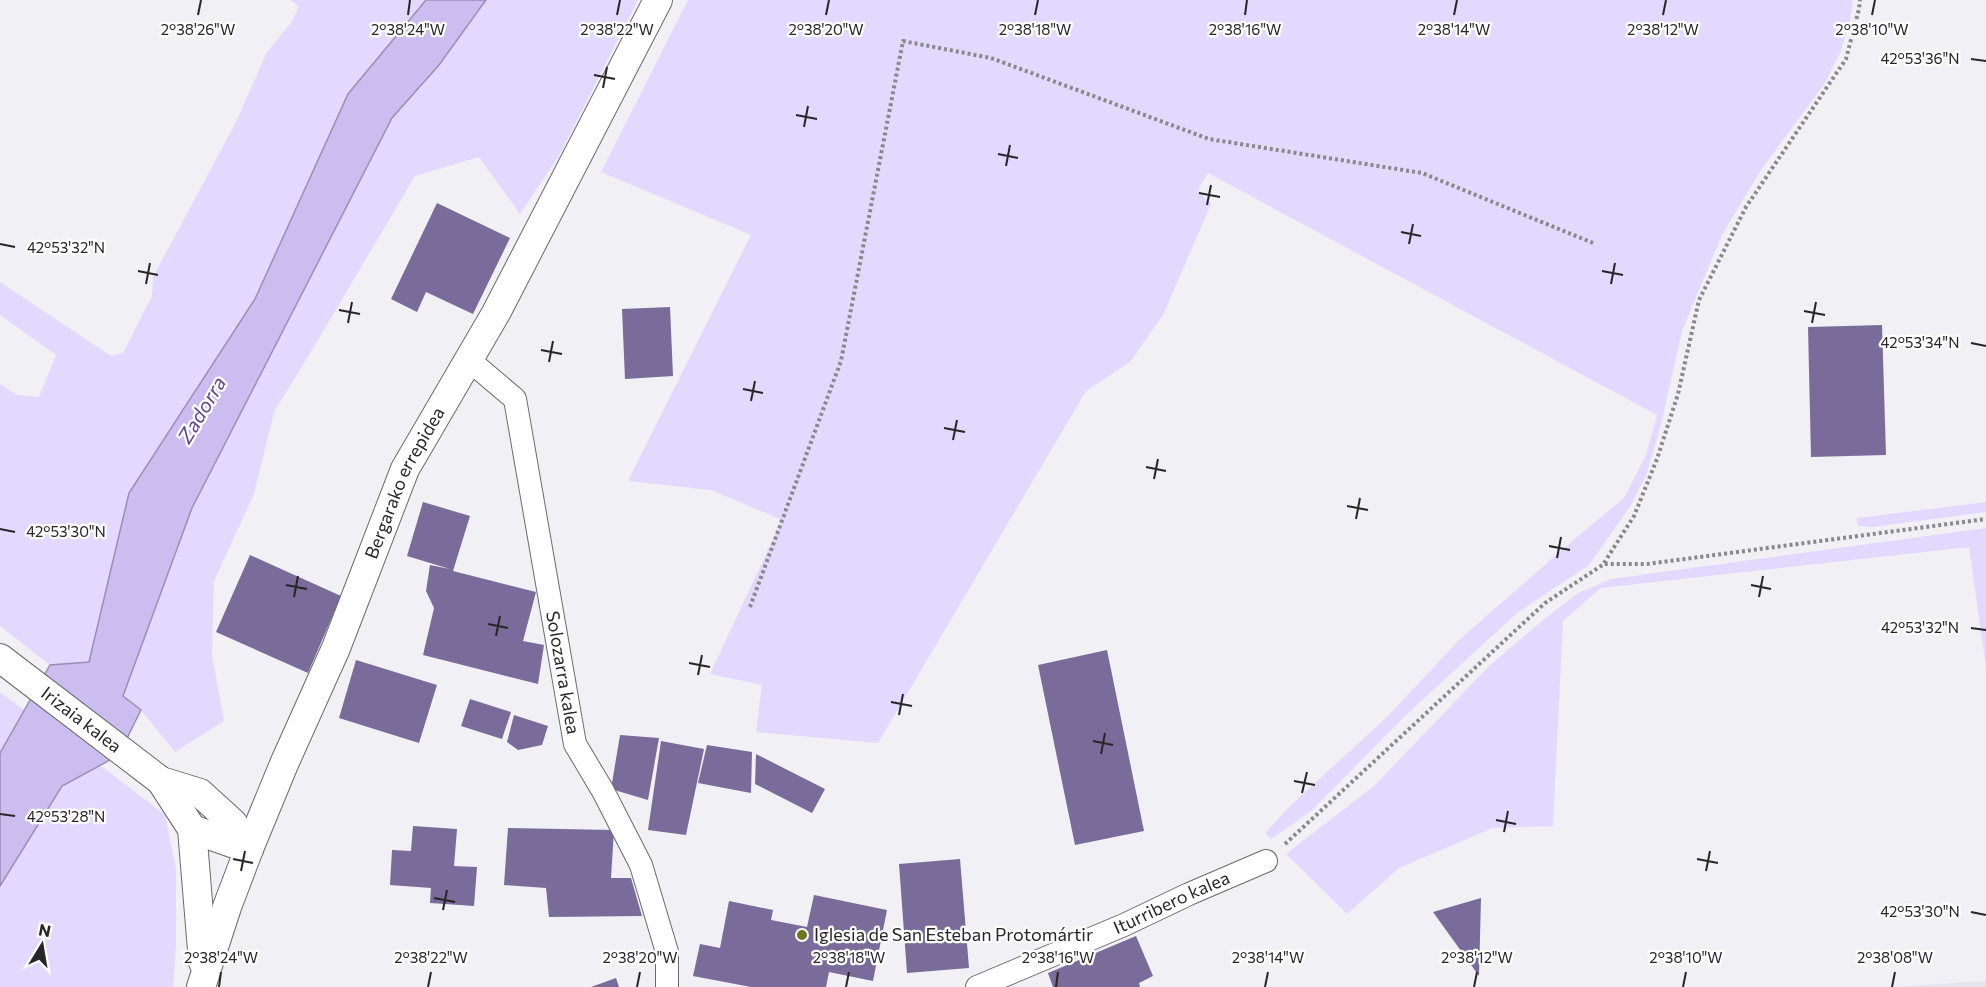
<svg xmlns="http://www.w3.org/2000/svg" width="1986" height="987" viewBox="0 0 1986 987" font-family="Commissioner,sans-serif">
<rect width="100%" height="100%" fill="#f1f0f4"/>
<path fill="#e6e3ee" d="M1986 981V987H1890Z"/>
<path fill="#e3d9ff" d="M290 0H426L348 94 255 299 129 493 89 662 50 665 0 626V384L17 395 39 397 56 355 0 315V282L111 356 123 353 152 296 153 277 236 122 267 52 291 23 299 6Z
M486 0H638L559 156 520 214 479 157 415 176 315 345 274 412 254 494 214 581 212 656 224 721 175 752 141 710 123 696 192 508 392 118 439 65Z
M688 0H1853L1850 20 1841 51 1825 83 1761 170 1722 235 1682 331 1661 424 1646 476 1629 508 1589 565 1517 613 1405 716 1311 811 1271 839 1265 833 1291 805 1387 717 1459 640 1571 542 1624 498 1646 455 1657 415 1208 173 1198 190 1211 204 1163 315 1130 362 1086 391 878 743 756 732 762 685 710 674 782 520 711 490 628 481 751 235 601 172Z
M1986 502V512L1873 527 1858 526 1857 518Z
M1986 528V667L1969 547 1601 588 1563 621 1553 826 1493 828 1399 868 1347 914 1286 854 1375 785 1490 665 1547 617 1578 593 1611 579Z
M0 692 25 711 0 753Z
M100 765 165 815 176 869V948L173 987H0V886L63 786Z"/>
<path fill="#cbbdef" stroke="#9a8fb3" stroke-width="1.5" d="M426 0H486L439 65 392 118 192 508 123 696 141 710 125 742 110 760 62 786 0 886V753L50 665 89 662 129 493 255 299 348 94Z"/>
<path fill="#796c9a" d="M437 203 510 238 473 314 426 292 417 312 391 299Z
M670 307 673 376 625 379 622 309Z
M1882 325 1886 455 1811 457 1808 327Z
M423 502 470 516 453 571 536 592 523 641 544 645 538 684 423 655 434 608 426 591 430 565 450 569 407 556Z
M250 555 341 596 308 673 216 632Z
M1107 650 1144 831 1075 845 1038 665Z
M356 660 437 685 419 743 339 718Z
M470 699 511 712 502 739 461 726Z
M514 715 548 726 542 745 518 750 507 742Z
M620 735 659 738 648 800 611 789Z
M661 741 704 749 686 835 648 830Z
M707 745 752 752 751 793 698 783Z
M756 754 825 789 812 813 755 784Z
M413 826 457 829 454 866 477 867 474 906 430 903 431 888 390 885 392 850 411 851Z
M508 828 614 830 611 878H631L642 916 549 917 546 888 504 885Z
M960 859 969 968 907 973 899 864Z
M814 895 887 910 873 981 829 972 826 987H751L693 976 700 944 720 948 729 901 773 910 771 920 807 927Z
M1481 898 1479 976 1433 912Z
M1136 936 1153 976 1139 983 1140 987H1053L1048 973Z
M616 978 619 987H591Z"/>
<g fill="none" stroke-linecap="round" stroke-linejoin="round">
<defs>
<g id="minor">
<path id="s1" d="M469 360 515 399 575 744 603 791 641 865 667 952V987"/>
<path id="s2" d="M977 987 1124 925 1189 894 1266 861"/>
</g>
<g id="tertiary">
<path id="s3" d="M0 658 161 781 200 793 233 823 249 849"/>
<path d="M161 781 192 829 203 962"/>
<path d="M192 829 249 849"/>
<path id="s4" d="M201 987 227 907 249 849 284 764 336 648 405 469 496 313 658 0"/>
</g>
</defs>
<use href="#minor" stroke="#6a696c" stroke-width="24"/>
<use href="#tertiary" stroke="#6a696c" stroke-width="30"/>
<path stroke="#89888b" stroke-width="4" stroke-dasharray="3 3" stroke-linecap="butt" d="M1604 563 1634 516 1657 459 1678 394 1699 300 1746 207 1846 59 1859 9 1860 0
M750 607 841 361 903 41 991 58 1209 139 1422 173 1593 243
M1285 844 1545 603 1604 564H1647L1986 519"/>
<use href="#minor" stroke="#fff" stroke-width="22"/>
<use href="#tertiary" stroke="#fff" stroke-width="28"/>
</g>
<path fill="none" stroke="#262527" stroke-width="2" d="M198 15 201 0M408 15 410 0M617 15 620 0M826 15 829 0M1035 15 1038 0M1245 15 1247 0M1454 15 1457 0M1663 15 1666 0M1872 15 1875 0M1971 59 1986 61M594 75 615 79M603 88 607 67M796 115 817 119M804 127 808 106M998 154 1018 158M1006 166 1010 145M1199 193 1220 197M1207 205 1211 185M1401 232 1421 236M0 244 15 247M1409 244 1413 224M138 271 158 275M1602 271 1623 275M146 284 150 263M1611 284 1615 263M339 310 360 314M1804 311 1825 315M348 323 352 302M1812 323 1816 302M1971 343 1986 346M541 350 562 354M549 362 553 341M743 389 763 393M751 401 755 381M944 428 965 432M953 440 957 420M1146 467 1166 471M1154 479 1158 459M1347 506 1368 510M1356 519 1360 498M0 529 15 532M1549 546 1570 550M1557 558 1561 537M286 585 307 589M1751 585 1771 589M294 597 298 576M1759 597 1763 576M488 624 508 628M1971 628 1986 630M496 636 500 616M689 663 710 667M698 675 702 655M891 702 912 706M899 715 903 694M1093 741 1113 745M1101 754 1105 733M1294 781 1315 785M1302 793 1307 772M0 814 15 816M1496 820 1516 824M1504 832 1508 811M233 859 253 863M1697 859 1718 863M241 871 245 851M1706 871 1710 851M434 898 455 902M443 910 447 890M1971 912 1986 915M219 987 221 972M428 987 431 972M637 987 640 972M846 987 849 972M1056 987 1058 972M1265 987 1268 972M1474 987 1477 972M1683 987 1686 972M1892 987 1895 972"/>
<circle fill="#6b7723" stroke="#fefeff" stroke-width="2" cx="802" cy="935" r="6"/>
<g text-anchor="middle" stroke-width="4.5" stroke-linejoin="round" paint-order="stroke">
<g font-size="18" fill="#262527" stroke="#fefeff">
<text dy="6" stroke="none"><textPath href="#s4" startOffset="544">Bergarako errepidea</textPath></text>
<text dy="6" stroke="none"><textPath href="#s1" startOffset="338">Solozarra kalea</textPath></text>
<text dy="6" stroke="none"><textPath href="#s3" startOffset="102">Irizaia kalea</textPath></text>
<text dy="6" stroke="none"><textPath href="#s2" startOffset="212">Iturribero kalea</textPath></text>
</g>
<g font-size="18" fill="#262527" stroke="#fefeff" text-anchor="start">
<text x="814" y="941">Iglesia de San Esteban Protomártir</text>
</g>
<g font-size="20" font-style="italic" fill="#5d4886" stroke="#fefeff">
<text transform="translate(202 410) rotate(-59)" y="7">Zadorra</text>
</g>
</g>
<g font-size="15" text-anchor="middle" fill="#262527" stroke="#fefeff" stroke-width="4.5" stroke-linejoin="round" paint-order="stroke">
<text x="198" y="35">2°38'26"W</text>
<text x="408" y="35">2°38'24"W</text>
<text x="617" y="35">2°38'22"W</text>
<text x="826" y="35">2°38'20"W</text>
<text x="1035" y="35">2°38'18"W</text>
<text x="1245" y="35">2°38'16"W</text>
<text x="1454" y="35">2°38'14"W</text>
<text x="1663" y="35">2°38'12"W</text>
<text x="1872" y="35">2°38'10"W</text>
<text x="1920" y="64">42°53'36"N</text>
<text x="66" y="253">42°53'32"N</text>
<text x="1920" y="348">42°53'34"N</text>
<text x="66" y="537">42°53'30"N</text>
<text x="1920" y="633">42°53'32"N</text>
<text x="66" y="822">42°53'28"N</text>
<text x="1920" y="917">42°53'30"N</text>
<text x="221" y="963">2°38'24"W</text>
<text x="431" y="963">2°38'22"W</text>
<text x="640" y="963">2°38'20"W</text>
<text x="849" y="963">2°38'18"W</text>
<text x="1058" y="963">2°38'16"W</text>
<text x="1268" y="963">2°38'14"W</text>
<text x="1477" y="963">2°38'12"W</text>
<text x="1686" y="963">2°38'10"W</text>
<text x="1895" y="963">2°38'08"W</text>
</g>
<g transform="translate(42 945) rotate(11)" stroke="#fefeff" stroke-width="4.5" paint-order="stroke">
<path d="M0-4.5L10 22L0 15L-10 22Z" fill="#262527"/>
<text y="-9" font-size="16" font-weight="bold" text-anchor="middle" fill="#262527">N</text>
</g>
</svg>
